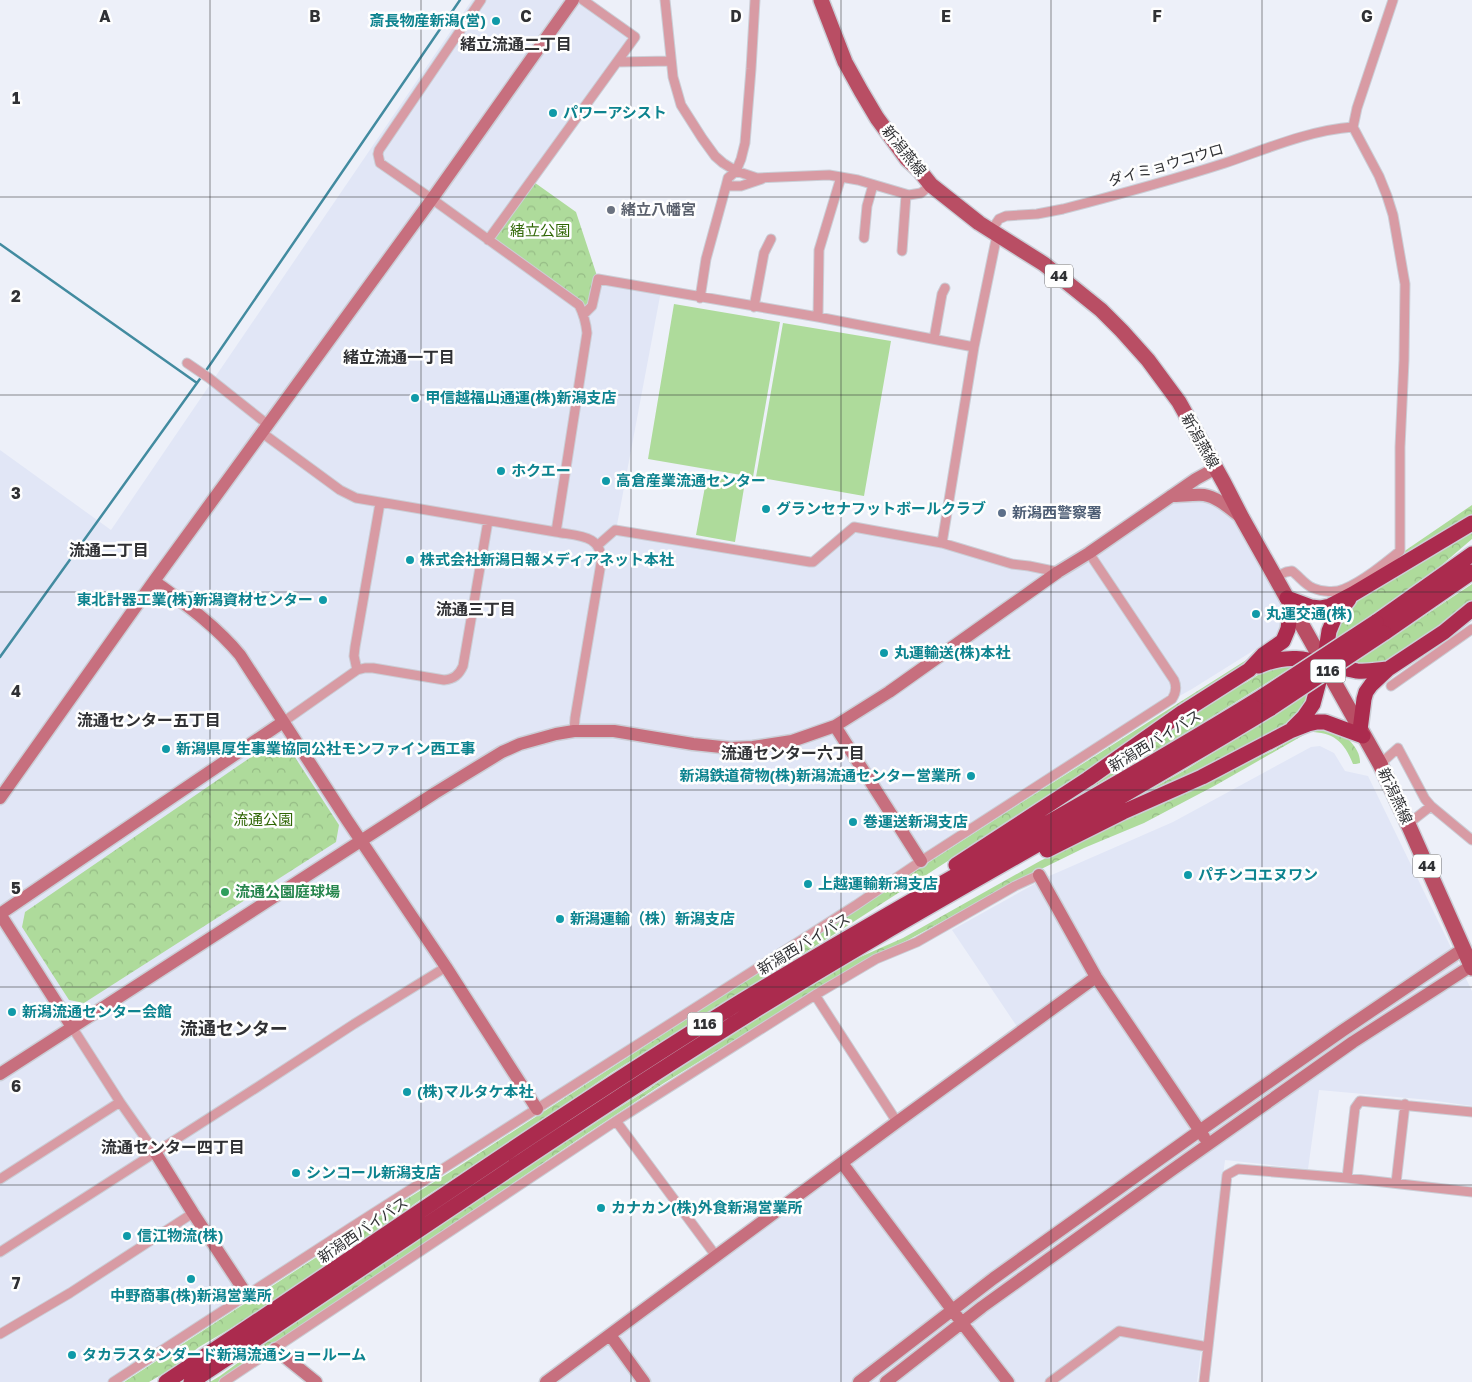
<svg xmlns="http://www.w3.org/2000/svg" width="1472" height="1382" viewBox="0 0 1472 1382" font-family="'Golos Text','Noto Sans JP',sans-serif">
<defs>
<pattern id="forest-crowns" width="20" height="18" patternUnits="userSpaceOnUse" patternTransform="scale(1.25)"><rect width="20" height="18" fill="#aedb9b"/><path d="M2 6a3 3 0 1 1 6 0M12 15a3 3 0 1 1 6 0" fill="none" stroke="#96bc86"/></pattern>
</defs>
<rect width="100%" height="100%" fill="#edf0f9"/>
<path fill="#e1e6f6" d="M472 0H580L635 37 488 240 598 279 661 291 616 530 810 562 854 527 1058 572 1171 496 1229 502 1275 577 1288 629 1192 689 1167 703 111 1382H0V450L111 530Z
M1320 746 1334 753 1345 771 1368 776 1472 991V1106L1430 1100 1319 1090 1308 1169 1225 1160 1197 1382H550L1022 1034 952 930 1047 877 1173 822 1311 747Z"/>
<path fill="#aedb9b" d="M674 304 780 322 753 477 648 459Z
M783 323 891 341 864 496 756 477Z
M707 476 745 482 735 542 696 535Z"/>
<path fill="url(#forest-crowns)" d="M531 180 576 212 598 279 592 306 584 314 489 239Z
M1472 505V515L1346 591Z
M1472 528V539L1437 569 1340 637 1332 641 1346 608 1366 592Z
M1472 584V605L1385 664 1351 665Z
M1278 640 1046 799 982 839 833 935 611 1073 550 1115 423 1198 317 1272 233 1327 199 1347 171 1369 149 1382H124L386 1212 458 1167 1005 813Z
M1297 664 1189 731 1041 817 1218 696 1247 682 1272 666Z
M1316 688 1300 717 1269 737 1104 816 1187 769Z
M1335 727C1345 736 1361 748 1360 763L1356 764H1353C1344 741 1333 732 1309 732L1216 785 1144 823 1084 848 1025 877 908 940 870 959 796 1002 664 1083 577 1140 224 1378 218 1382H210L220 1376 258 1348 564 1142 649 1089 679 1067 849 962 903 938 1040 861 1144 810 1272 751 1310 729Z
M273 742 287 745 339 825 336 842 84 1003 69 1000 22 927 25 912Z"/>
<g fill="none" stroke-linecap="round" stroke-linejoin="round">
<path stroke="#428ba0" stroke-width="2.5" d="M0 244 197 383
M205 372 460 0
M0 657 202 376"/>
<defs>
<path id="street" d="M481 0 379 150 378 154 380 163 432 199 579 305C584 315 586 323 587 333L556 532
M665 0 673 77 681 105 702 138 715 156 723 163 736 171 757 178 829 175 858 180 909 195 921 193 931 185
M617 62 671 61
M726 186 728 178 736 171 741 159 745 143 751 69 755 0
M991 231 999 219 1006 216 1037 214 1063 209C1117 195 1172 180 1225 163 1266 149 1310 130 1353 127
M864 238 867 206 873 185
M488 240 635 37 583 0
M902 251 906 195
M700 298 706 259 726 186H741L762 179
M754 307 764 253 771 239
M584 314 592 306 598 279 818 317 974 347
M818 317 819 250 841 177
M934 339 942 294 945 288
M187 363 209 378 267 424
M261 432 340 490 356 498 556 532C577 536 603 534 601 563L575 718 574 731
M942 543 974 347 997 235
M598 545 615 530 810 562H813L854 527 942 543 1012 564 1029 566 1058 572
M1275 577 1286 572 1292 571C1299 576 1305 585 1313 588 1322 592 1336 593 1344 589 1363 581 1384 564 1400 551V447L1404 360 1405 284 1393 215 1387 196 1379 176 1353 127 1357 108 1393 0
M357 670 354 656 355 647 380 503
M1391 686 1472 629
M283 722 357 670 365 668H373L444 680C454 679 459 675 463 666L488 521
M1380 764 1398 748 1425 799 1431 806 1472 840
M1408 824 1431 806
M815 995 897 1122
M72 1027 120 1102 155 1152
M616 1121 716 1256
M1347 1178 1355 1108 1360 1101 1472 1112
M0 1179 120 1102
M1396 1183 1405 1104
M0 1252 256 1088 354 1024 446 967
M0 1334 70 1293 193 1213
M113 1382 350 1228 856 905 921 861 1172 699C1176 693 1177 687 1174 680L1089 553
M224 1382 616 1121 815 995 876 959 917 942 1015 886 1039 875
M1050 1382 1119 1331 1208 1347 1227 1175 1238 1169 1347 1178 1472 1192
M1204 1382 1208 1347"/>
<path id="secondary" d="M1171 496C1180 496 1197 494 1204 495 1218 497 1231 510 1242 518
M154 581C185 604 215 625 240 655L347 820 446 967 537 1109
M835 726 921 861
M0 798 154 581 432 199 573 0
M1039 875 1096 977 1204 1137
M0 914 283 722
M0 914 72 1027
M0 1074 435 793 502 752 520 744 556 734 574 731H614L693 744 731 748 753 747 792 741 835 726 889 692 1058 572 1089 553 1196 479 1216 468
M155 1152 193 1213 247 1295
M842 1163 962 1323 1008 1382
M610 1335 644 1382
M275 1349 316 1382
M546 1382 897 1122 1096 977
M859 1382 994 1278 1195 1134 1342 1031 1463 949
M886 1382 982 1307 1172 1170 1353 1042 1471 966"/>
<path id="primary" d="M821 0 845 62 861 91 877 118 907 159 919 170 931 185 979 223 1044 264 1101 310 1122 331 1148 360 1179 402 1224 483 1242 518 1380 764 1408 824 1472 968"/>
<path id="highway" d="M1287 598 1311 607 1320 608 1330 606 1353 594 1472 523
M1376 622 1472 554
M1384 633 1472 572
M1259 666C1297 649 1320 665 1357 671 1367 672 1378 670 1388 669
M1293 728 1304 717 1313 704 1324 663 1329 631 1334 619 1349 599
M1360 730 1364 699 1366 692 1371 685 1388 669 1444 632 1472 609
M1047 850 1123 812 1202 777 1290 731 1308 724 1317 722H1325L1363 736
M956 865 1088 779 1183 712 1249 670 1263 655 1283 641 1288 629 1291 604
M166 1382C352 1259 535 1130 724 1012 901 902 1086 806 1263 696
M191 1382C371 1264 548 1140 730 1026 907 914 1093 817 1271 708"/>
</defs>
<use href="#street" stroke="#cbced6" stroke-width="11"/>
<use href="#secondary" stroke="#cbced6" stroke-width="15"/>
<use href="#primary" stroke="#cbced6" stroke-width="18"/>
<use href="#highway" stroke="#cbced6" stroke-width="18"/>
<use href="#street" stroke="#d89ba4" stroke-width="9"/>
<use href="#secondary" stroke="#c76f7e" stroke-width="12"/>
<use href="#primary" stroke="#b94e64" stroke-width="15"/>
<use href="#highway" stroke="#ab2b4e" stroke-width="15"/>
<defs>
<path id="highway-bridge" d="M1263 696 1376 622
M1271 708 1384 633"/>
</defs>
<use href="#highway-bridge" stroke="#cbced6" stroke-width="18" stroke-linecap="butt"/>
<use href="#highway-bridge" stroke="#ab2b4e" stroke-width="15"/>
</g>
<path fill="none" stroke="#303134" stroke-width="1" stroke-opacity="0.55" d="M210 0V1382M421 0V1382M631 0V1382M841 0V1382M1051 0V1382M1262 0V1382M0 197H1472M0 395H1472M0 592H1472M0 790H1472M0 987H1472M0 1185H1472"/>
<g fill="#0f9aa8" stroke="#fefefe" stroke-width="2">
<circle cx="496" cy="21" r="5"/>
<circle cx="553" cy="113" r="5"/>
<circle cx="415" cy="398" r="5"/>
<circle cx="501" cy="471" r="5"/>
<circle cx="606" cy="481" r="5"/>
<circle cx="766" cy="509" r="5"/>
<circle cx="410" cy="560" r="5"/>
<circle cx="323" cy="600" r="5"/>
<circle cx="1256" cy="614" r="5"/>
<circle cx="884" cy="653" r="5"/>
<circle cx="166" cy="749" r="5"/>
<circle cx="971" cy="776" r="5"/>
<circle cx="853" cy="822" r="5"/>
<circle cx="1188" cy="875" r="5"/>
<circle cx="808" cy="884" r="5"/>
<circle cx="560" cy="919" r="5"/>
<circle cx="12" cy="1012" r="5"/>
<circle cx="407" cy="1092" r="5"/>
<circle cx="296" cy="1173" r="5"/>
<circle cx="601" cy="1208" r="5"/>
<circle cx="127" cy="1236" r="5"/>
<circle cx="191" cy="1279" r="5"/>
<circle cx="72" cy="1355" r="5"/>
</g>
<circle fill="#6b7280" stroke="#fefefe" stroke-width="2" cx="611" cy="210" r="5"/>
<circle fill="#5c6f8a" stroke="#fefefe" stroke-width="2" cx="1002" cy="513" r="5"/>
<circle fill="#2e9e5b" stroke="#fefefe" stroke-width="2" cx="225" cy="892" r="5"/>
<g text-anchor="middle" stroke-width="5" stroke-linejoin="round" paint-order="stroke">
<g fill="#fefefe" stroke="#6e6e71" stroke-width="1">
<rect x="1045" y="264.5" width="28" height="23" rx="4"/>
<rect x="1310.5" y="659.5" width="35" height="23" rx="4"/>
<rect x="1413" y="854.5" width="28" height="23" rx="4"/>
<rect x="687.5" y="1012.5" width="35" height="23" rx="4"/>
</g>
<g font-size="14" font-weight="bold" fill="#303134">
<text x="1059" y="281">44</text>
<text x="1328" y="676">116</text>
<text x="1427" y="871">44</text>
<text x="705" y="1029">116</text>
</g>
<g font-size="15" font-weight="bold" fill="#0d838f" stroke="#fefefe" text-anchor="start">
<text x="486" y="26" text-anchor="end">斎長物産新潟(営)</text>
<text x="563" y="118">パワーアシスト</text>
<text x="425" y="403">甲信越福山通運(株)新潟支店</text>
<text x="511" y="476">ホクエー</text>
<text x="616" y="486">高倉産業流通センター</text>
<text x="776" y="514">グランセナフットボールクラブ</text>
<text x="420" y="565">株式会社新潟日報メディアネット本社</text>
<text x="313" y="605" text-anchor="end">東北計器工業(株)新潟資材センター</text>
<text x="1266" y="619">丸運交通(株)</text>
<text x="894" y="658">丸運輸送(株)本社</text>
<text x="176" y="754">新潟県厚生事業協同公社モンファイン西工事</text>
<text x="961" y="781" text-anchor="end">新潟鉄道荷物(株)新潟流通センター営業所</text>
<text x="863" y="827">巻運送新潟支店</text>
<text x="1198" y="880">パチンコエヌワン</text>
<text x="818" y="889">上越運輸新潟支店</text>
<text x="570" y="924">新潟運輸（株）新潟支店</text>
<text x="22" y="1017">新潟流通センター会館</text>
<text x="417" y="1097">(株)マルタケ本社</text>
<text x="306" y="1178">シンコール新潟支店</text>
<text x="611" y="1213">カナカン(株)外食新潟営業所</text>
<text x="137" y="1241">信江物流(株)</text>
<text x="191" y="1301" text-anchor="middle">中野商事(株)新潟営業所</text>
<text x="82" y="1360">タカラスタンダード新潟流通ショールーム</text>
</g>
<g font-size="15" fill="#303134" stroke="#fefefe">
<text transform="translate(904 151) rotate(51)" y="5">新潟燕線</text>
<text transform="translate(1166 165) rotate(-16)" y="5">ダイミョウコウロ</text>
<text transform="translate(1200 441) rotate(61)" y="5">新潟燕線</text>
<text transform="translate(1155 741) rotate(-31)" y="5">新潟西バイパス</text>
<text transform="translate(1395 796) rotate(65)" y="5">新潟燕線</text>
<text transform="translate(804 944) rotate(-31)" y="5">新潟西バイパス</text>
<text transform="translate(363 1230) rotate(-34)" y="5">新潟西バイパス</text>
</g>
<g font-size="15" font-weight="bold" fill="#5b616d" stroke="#fefefe" text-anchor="start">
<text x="621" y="215">緒立八幡宮</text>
</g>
<g font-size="15" fill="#2f6605" stroke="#fefefe">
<text x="540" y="236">緒立公園</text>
<text x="263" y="825">流通公園</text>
</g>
<g font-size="15" font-weight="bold" fill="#4e5e75" stroke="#fefefe" text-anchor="start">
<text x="1012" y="518">新潟西警察署</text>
</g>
<g font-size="15" font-weight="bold" fill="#27864d" stroke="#fefefe" text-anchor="start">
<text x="235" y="897">流通公園庭球場</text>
</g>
<g font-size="16" font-weight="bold" fill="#303134" stroke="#fefefe">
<text x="516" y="50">緒立流通二丁目</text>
<text x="399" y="363">緒立流通一丁目</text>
<text x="109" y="556">流通二丁目</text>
<text x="476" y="615">流通三丁目</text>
<text x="149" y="726">流通センター五丁目</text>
<text x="793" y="759">流通センター六丁目</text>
<text x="173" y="1153">流通センター四丁目</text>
</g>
<g font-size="18" font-weight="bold" fill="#303134" stroke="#fefefe">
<text x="234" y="1035">流通センター</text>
</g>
</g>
<g font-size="16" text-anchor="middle" font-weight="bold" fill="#303134" stroke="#fefefe" stroke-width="5" stroke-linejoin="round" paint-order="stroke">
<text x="105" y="22">A</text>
<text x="315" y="22">B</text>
<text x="526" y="22">C</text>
<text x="736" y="22">D</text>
<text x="946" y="22">E</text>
<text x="1157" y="22">F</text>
<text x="1367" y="22">G</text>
<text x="16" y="104">1</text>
<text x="16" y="302">2</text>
<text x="16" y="499">3</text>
<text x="16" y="697">4</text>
<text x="16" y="894">5</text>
<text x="16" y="1092">6</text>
<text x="16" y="1289">7</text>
</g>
</svg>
